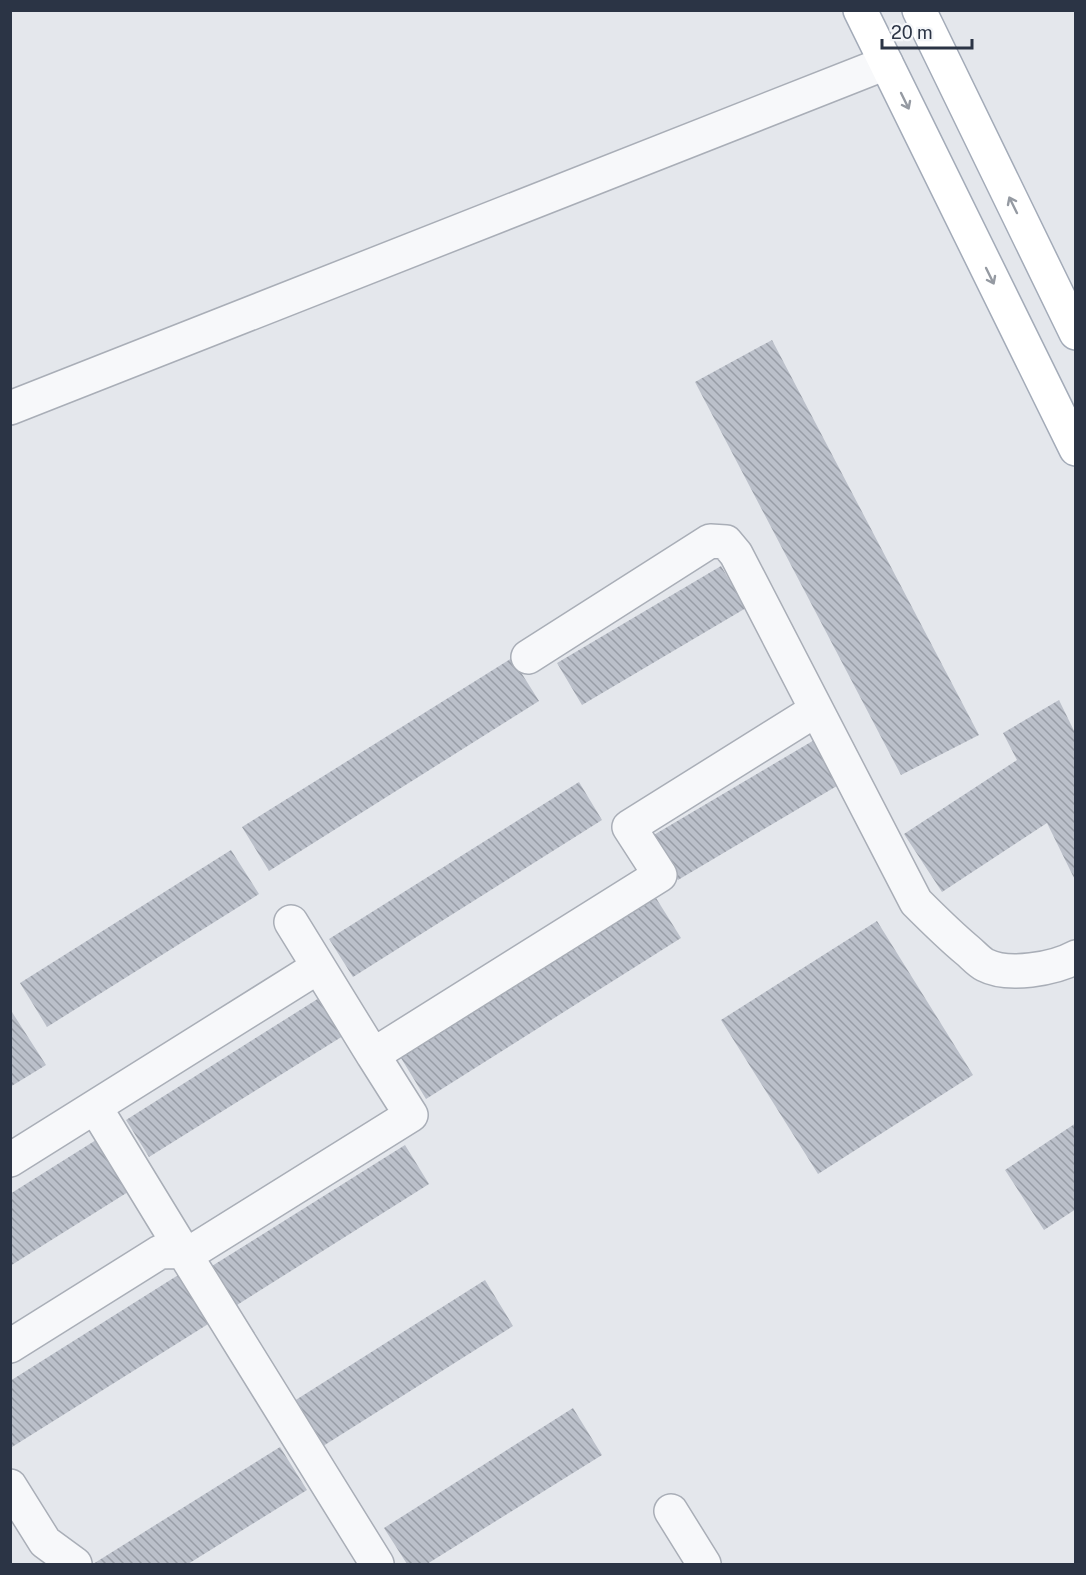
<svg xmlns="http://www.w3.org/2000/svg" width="1086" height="1575" viewBox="0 0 1086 1575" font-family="'Public Sans',sans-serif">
<defs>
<pattern id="building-back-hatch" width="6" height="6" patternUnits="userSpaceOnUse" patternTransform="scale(1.5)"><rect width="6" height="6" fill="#bbc0ca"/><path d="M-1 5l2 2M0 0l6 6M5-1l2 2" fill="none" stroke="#989da6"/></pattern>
</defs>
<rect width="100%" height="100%" fill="#e4e7ec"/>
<path fill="url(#building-back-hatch)" d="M772 340 979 735 901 775 695 382Z
M721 566 746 608 582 705 557 663Z
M512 658 539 701 269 871 242 827Z
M1059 700 1076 735V882L1047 823 942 892 904 834 1017 760 1003 733Z
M821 736 847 780 678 880 652 836Z
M579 782 602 820 353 977 329 939Z
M231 850 259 894 47 1027 20 983Z
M656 898 681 938 426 1099 401 1058Z
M877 921 973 1075 818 1174 721 1020Z
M327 993 351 1031 149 1157 126 1120Z
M10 1009 46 1065 10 1087Z
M1076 1123V1209L1044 1230 1005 1170Z
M96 1140 128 1192 10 1266V1194Z
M405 1145 429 1184 237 1305 212 1266Z
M183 1272 213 1321 12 1447 10 1444V1381Z
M485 1280 513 1326 320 1448 291 1403Z
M573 1408 602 1455 427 1564H407L384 1528Z
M280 1447 307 1490 188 1564H93Z"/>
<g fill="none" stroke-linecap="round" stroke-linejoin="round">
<defs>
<path id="minor" d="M10 408 886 63
M528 657 710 541 726 542 736 554 916 902C933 919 949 935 967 950 973 955 979 962 985 965 1008 977 1054 969 1076 957
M291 922 373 1055 660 875 629 827 816 710
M95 1107 183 1251 377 1564
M10 1160 318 967
M10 1346 160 1252 193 1251 411 1115 373 1055
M10 1486 45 1542 75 1564
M671 1511 704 1564"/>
<path id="major" d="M860 10 1076 449
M919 10 1076 333"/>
</defs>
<use href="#minor" stroke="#a9aeb7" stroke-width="36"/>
<use href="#major" stroke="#a3abb8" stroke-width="36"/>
<use href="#minor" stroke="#f7f8fa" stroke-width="33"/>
<use href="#major" stroke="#fff" stroke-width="33"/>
</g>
<defs><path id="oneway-shaft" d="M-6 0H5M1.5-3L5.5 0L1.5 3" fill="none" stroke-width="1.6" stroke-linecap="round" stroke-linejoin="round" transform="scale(1.5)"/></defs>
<g stroke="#959aa2">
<use href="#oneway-shaft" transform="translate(905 101) rotate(64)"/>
<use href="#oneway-shaft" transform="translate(1013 205) rotate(-116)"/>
<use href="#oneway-shaft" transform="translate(990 276) rotate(64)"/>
</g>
<rect width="1086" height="1575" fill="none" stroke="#2b3445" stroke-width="24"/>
<path d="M882 39v9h90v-9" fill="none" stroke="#2b3445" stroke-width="3"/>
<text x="891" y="39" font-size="18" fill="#2b3445" stroke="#f4f6f9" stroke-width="4.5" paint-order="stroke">20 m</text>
</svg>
